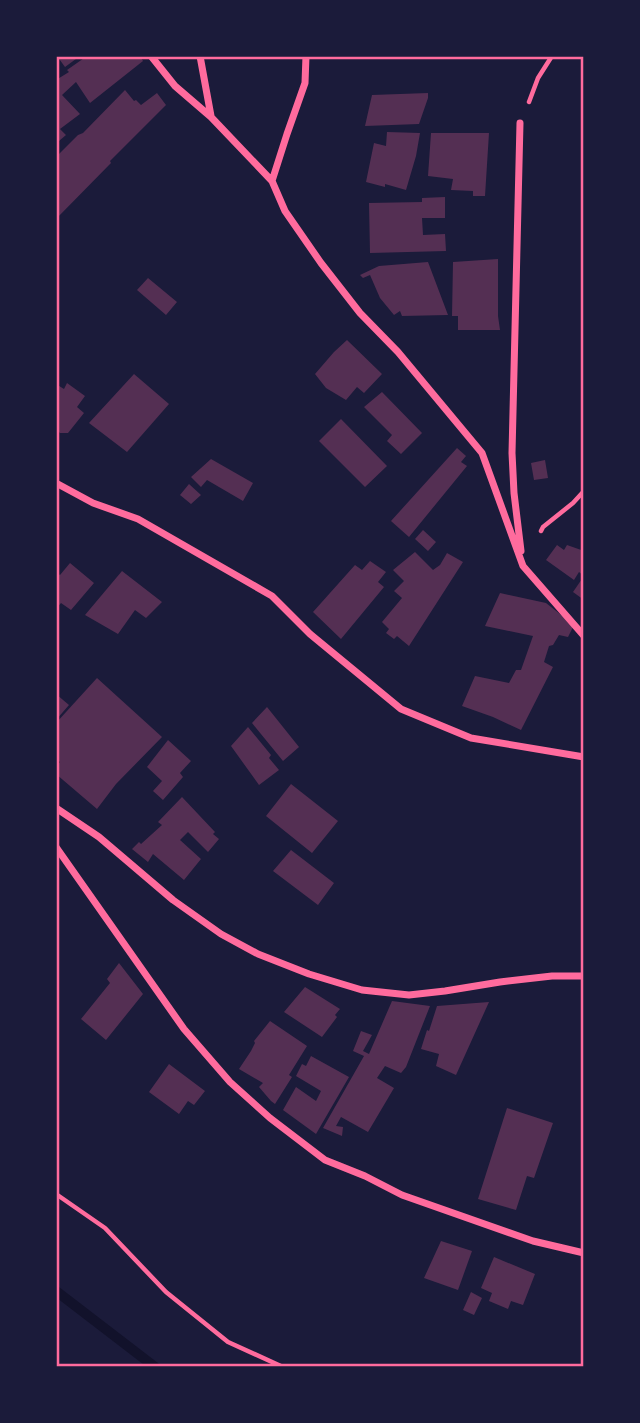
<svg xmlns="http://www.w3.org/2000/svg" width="640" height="1423" viewBox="0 0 640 1423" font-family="'Public Sans',sans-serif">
<rect width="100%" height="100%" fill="#1b1b3a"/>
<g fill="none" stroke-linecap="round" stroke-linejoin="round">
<path stroke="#12122b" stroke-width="10" d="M56 1291 155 1367"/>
</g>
<path fill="#542f53" d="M57 56H80L65 67Z
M87 56H140L143 61 90 103 76 82 62 95 80 114 60 129 66 135 59 141 56 137V80L69 72 67 70Z
M125 90 134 101 136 100 141 105 157 93 166 105 110 161 111 163 56 219V157L78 135 83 133Z
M428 93V98L419 124 365 126 372 95Z
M387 132 420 133 416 156 406 190 385 184V187L366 182 374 143 386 146Z
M431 133H489L485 196H473V191L451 190 453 179 428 176Z
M445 197V218H422L423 235 445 234 446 251 370 253 369 203 422 202V198Z
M498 259V316L500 330H458V316H452L453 262Z
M428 262 448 315 402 316 400 311 394 315 380 298 370 275 363 278 360 275 379 266Z
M148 278 177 302 166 315 137 290Z
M347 340 382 374 364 393 357 387 346 400 326 388 315 374 334 352Z
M134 374 169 404 127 452 89 423Z
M67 383 85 396 77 407 84 413 68 433H60L56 429V384L64 389Z
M382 392 422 433 401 454 387 441 392 435 364 407Z
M341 419 387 466 365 487 319 441Z
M457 448 466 456 461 462 467 466 409 537 391 521Z
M211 459 253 483 243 501 207 480 201 487 191 477Z
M545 460 548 478 534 480 531 463Z
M189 484 201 495 191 504 180 495Z
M423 530 436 542 428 551 415 539Z
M557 545 564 550 567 545 584 551V600L573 592 584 576 579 572 574 580 546 560Z
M415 552 433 570 440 565 447 553 463 562 409 646 397 636 394 639 386 633 389 629 382 622 402 598 394 591 404 581 393 570Z
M370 561 386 572 378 582 384 587 341 639 313 612 355 565 362 570Z
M70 563 94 583 71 610 61 603 56 609V572L60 575Z
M122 571 162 602 146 618 135 610 118 634 85 615Z
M500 593 546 603 574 625 568 637 559 635 553 645 549 646 544 662 553 667 521 730 493 717 462 706 475 676 509 683 516 670H521L533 636 485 626Z
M97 678 162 737 116 784 97 809 56 774V767L60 762 56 759V723Z
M56 694 69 705 56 720Z
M267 707 299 747 283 761 252 723Z
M248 727 271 755 269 758 279 770 259 785 231 746Z
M168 740 191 761 180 773 183 777 163 800 153 791 162 781 147 767Z
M291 784 338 821 312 853 266 816Z
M182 797 215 832 213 834 219 839 208 852 188 832 180 840 201 859 184 880 153 854 148 862 132 849 139 842 141 844 162 825 158 822Z
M291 850 334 883 318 905 273 871Z
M119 963 143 994 106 1040 81 1019 110 983 107 979Z
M305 987 340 1009 335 1015 337 1017 322 1037 284 1012Z
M392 1001 430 1006 406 1067 401 1073 385 1066 377 1078 394 1088 368 1132 341 1117 336 1126 343 1127 342 1136 323 1128 364 1056 353 1051 361 1031 372 1035 363 1051 369 1054Z
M489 1002 456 1075 436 1066 439 1054 421 1049 427 1030 429 1031 437 1006Z
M270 1021 307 1046 289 1075 292 1077 275 1104 271 1101 259 1087 263 1083 239 1069 251 1051 255 1043 254 1041Z
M311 1056 349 1077 316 1134 283 1110 296 1087 316 1101 321 1091 296 1076 302 1064 306 1066Z
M169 1064 205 1091 194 1105 188 1101 179 1114 149 1092Z
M507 1108 553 1123 534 1178 527 1176 516 1210 478 1199Z
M441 1241 472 1251 458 1290 424 1278Z
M494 1257 535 1274 523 1305 511 1301 508 1309 489 1301 492 1293 481 1288Z
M471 1292 482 1298 474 1315 463 1310Z"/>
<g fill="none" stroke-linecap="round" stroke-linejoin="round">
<path stroke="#ff6b9d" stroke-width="4.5" d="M529 102 538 78 552 56
M541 531 543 527 573 503 584 491
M56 1194 105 1228 166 1292 228 1342 283 1367"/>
<path stroke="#ff6b9d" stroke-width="7" d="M151 56 175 86 211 117 272 181 285 211 321 263 360 313 398 352 482 453 523 566 584 636
M200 56 211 116
M520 123 512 453 514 493 521 551
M272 181 287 134 305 83 306 56
M56 483 93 503 138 519 272 596 310 634 401 709 471 738 584 757
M56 808 99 837 173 900 221 934 258 954 309 974 362 990 409 995 445 991 500 982 552 976H584
M56 847 184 1029 230 1082 270 1118 325 1160 365 1176 402 1195 533 1241 584 1253"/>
</g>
<rect width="640" height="1423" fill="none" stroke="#1b1b3a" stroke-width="116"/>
<rect x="58" y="58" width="524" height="1307" fill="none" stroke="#ff6b9d" stroke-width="2.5"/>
</svg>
